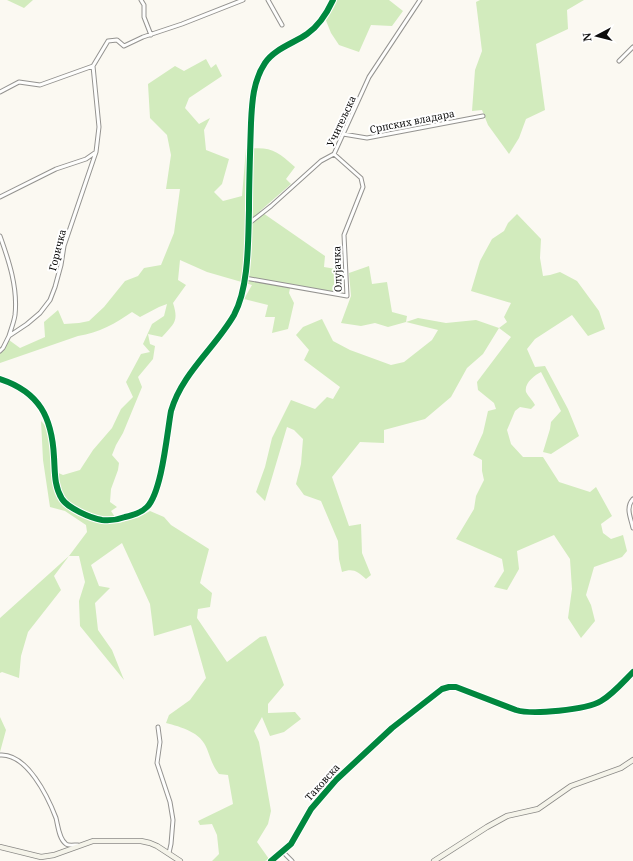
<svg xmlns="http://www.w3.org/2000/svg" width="633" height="861" viewBox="0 0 633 861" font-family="'Noto Serif',serif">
<rect width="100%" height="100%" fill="#fbf9f2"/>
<path fill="#d2ebbd" d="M7 0H33L24 8Z
M334 0H389L403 11 392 26 371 25 359 52 339 45 331 33 325 18Z
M480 0H584L567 10 568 29 536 44 545 110 526 119 519 138 509 154 488 125 482 110 472 111 475 70 482 51 476 2Z
M206 59 211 68 216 64 222 76 189 98 185 108 199 124 210 118 204 130 206 150 229 159 222 184 214 192 223 201 242 196 246 149C271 146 277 151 295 167L286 179 291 184 260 211 325 256 324 267 342 270 341 293 291 284 289 293 294 303 288 329 272 333 275 317H265L268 305 244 299 252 285 207 272 180 260 178 280 186 285 173 303C179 322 174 323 162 337L148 334 150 344 155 346 153 359 138 377 142 387 123 433 116 445 112 455 119 463 118 470 111 489 110 502 117 507 111 511 119 523 139 517 150 511 164 517 171 525 209 549 200 583 212 593 210 607 198 609 197 618 227 662 260 637 266 636 284 685 268 704V713L295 712 301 719 284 732 270 736 262 717 254 731 259 742 271 811 268 824 257 842 269 859 265 861H212L219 854 217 835 212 824 200 825 198 821 233 804 228 775 219 774C212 765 211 759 207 749 201 732 181 727 166 723L169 715 190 700 206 678 191 625 154 636 150 604 122 543 91 565 99 586 110 588 95 603 98 630 112 650 124 680 80 626 79 601 85 582 79 556H69L54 576 61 590 28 632 21 656 19 678 2 672 0 673V618L69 556 87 532 86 525 65 511 50 507 43 460 41 421C53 432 53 455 54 471L63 475 80 470 93 450 112 428 121 409 133 397 126 382 141 354 150 352 143 344 152 324 164 316 167 304 159 307 140 317 132 312C116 323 99 333 78 336L0 363V353L9 340 20 348 45 337 44 322 58 310 64 324 79 323 89 321 104 307 125 281 138 276 144 268 161 265 174 233 180 189H166L171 155 167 135 150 118 148 84 175 66 184 71Z
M517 214 541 239 540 258 543 276 550 275 560 272 577 281 599 311 605 329 588 336 572 315 535 339 527 349 535 367 545 366 568 409 579 436 551 454 543 452 550 429 551 422 561 411 541 372C535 375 524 383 526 392 528 396 533 401 535 405L531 409 520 407 515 411 507 430 511 444 523 457H543L559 482 590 492 596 487 612 516 601 524 603 533 611 539 623 535 627 551 622 557 594 567 586 595 591 605 595 621 581 638 568 618 572 589 570 559 554 535 517 551 519 569 507 590 494 587 504 571 502 559 456 539 474 509 476 496 484 480 482 471V460L473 455 483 433 488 411 496 409 494 403 478 390 477 382 511 337 499 328 483 354 467 368 451 397 425 419 384 430V443L360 442 332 477 349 526 361 524 362 553 371 575 366 579C357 571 353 568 342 572L339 559 338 541 321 501 304 495 296 484 301 464 303 439 294 430 287 427 265 501 256 492 265 467 272 438 291 400 315 409 327 397 333 399 340 387 304 360 309 350 296 335 303 327 322 319 333 341 350 350 391 365 404 362 432 340 438 330 406 322 388 327 375 323 361 326 341 323 351 296 349 273 369 266 372 284 387 282 392 312 407 316 406 322 418 318 446 323 476 320 499 328 507 322 504 317 511 303 471 291 480 261 492 239 504 231 508 223Z
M0 717 6 730 0 752Z"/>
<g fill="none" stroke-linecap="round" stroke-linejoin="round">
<defs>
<path id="street" d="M141 0 144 5V17L151 35
M268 0 282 25
M619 61 633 47
M0 92 19 82 40 85 93 66
M343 134 367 138 483 116
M0 197 56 169 86 159 96 152 99 127 93 66 108 41 117 40 124 46 143 37 182 24 243 0
M248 224 271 206 321 161 334 154 369 77 420 0
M0 236C9 261 18 288 15 315 14 322 11 329 9 336
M245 278 347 296 344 235 363 187 361 178 334 154
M0 351 3 348 9 336 27 324 40 313 50 300 55 287 61 265 64 246 96 152
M0 379C40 392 52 418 54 457 55 472 54 486 62 499 68 508 90 518 102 520 110 521 117 520 125 517 133 515 141 513 147 507 162 492 167 433 171 411 182 373 215 348 234 315 249 287 248 242 249 210 249 181 250 152 251 123 252 102 253 81 265 63 274 49 294 43 307 34 320 25 327 13 333 0
M633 499C625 508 631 518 633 528
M158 727 160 742 157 763 170 802 173 820 171 844 169 853
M0 755C27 753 48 797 56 818 58 826 59 839 66 844 68 846 74 845 78 845
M283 852 292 861"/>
<path id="secondary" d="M0 847 41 857 54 855 93 841H141L150 843 157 846 180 861
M271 861 291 844 311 809 336 780 392 728 442 689 449 687H456L516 710C532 715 586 710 601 701 613 694 623 682 633 672
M434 861 487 827 507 816 538 809 571 786 621 768 633 760"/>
</defs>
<use href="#street" stroke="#949390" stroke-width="5"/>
<use href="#secondary" stroke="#8b8a87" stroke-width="6"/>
<use href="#street" stroke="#fefefd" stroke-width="3"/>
<use href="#secondary" stroke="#f5f4ea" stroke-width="4.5"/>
<defs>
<path id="cycleway" d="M0 379C40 392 52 418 54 457 55 472 54 486 62 499 68 508 90 518 102 520 110 521 117 520 125 517 133 515 141 513 147 507 162 492 167 433 171 411 182 373 215 348 234 315 249 287 248 242 249 210 249 181 250 152 251 123 252 102 253 81 265 63 274 49 294 43 307 34 320 25 327 13 333 0
M271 861 291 844 311 809 336 780 392 728 442 689 449 687H456L516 710C532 715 586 710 601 701 613 694 623 682 633 672"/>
</defs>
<use href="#cycleway" stroke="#fff" stroke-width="8"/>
<use href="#cycleway" stroke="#00873e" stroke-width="6"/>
</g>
<g text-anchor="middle" stroke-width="4" stroke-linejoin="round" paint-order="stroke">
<g font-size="10" fill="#0d0d0d" stroke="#fff">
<text transform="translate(341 121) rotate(-65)" y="4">Учитељска</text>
<text transform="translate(412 121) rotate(-11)" y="4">Српских владара</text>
<text transform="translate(57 250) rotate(-76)" y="4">Горичка</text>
<text transform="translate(337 269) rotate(-92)" y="4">Олујачка</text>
<text transform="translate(322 782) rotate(-48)" y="4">Таковска</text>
</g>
</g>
<g transform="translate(597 36) rotate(263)" stroke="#ffffff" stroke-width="3" paint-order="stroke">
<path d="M0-3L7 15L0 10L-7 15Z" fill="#0d0d0d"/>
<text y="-6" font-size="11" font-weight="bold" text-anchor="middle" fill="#0d0d0d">N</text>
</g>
</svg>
